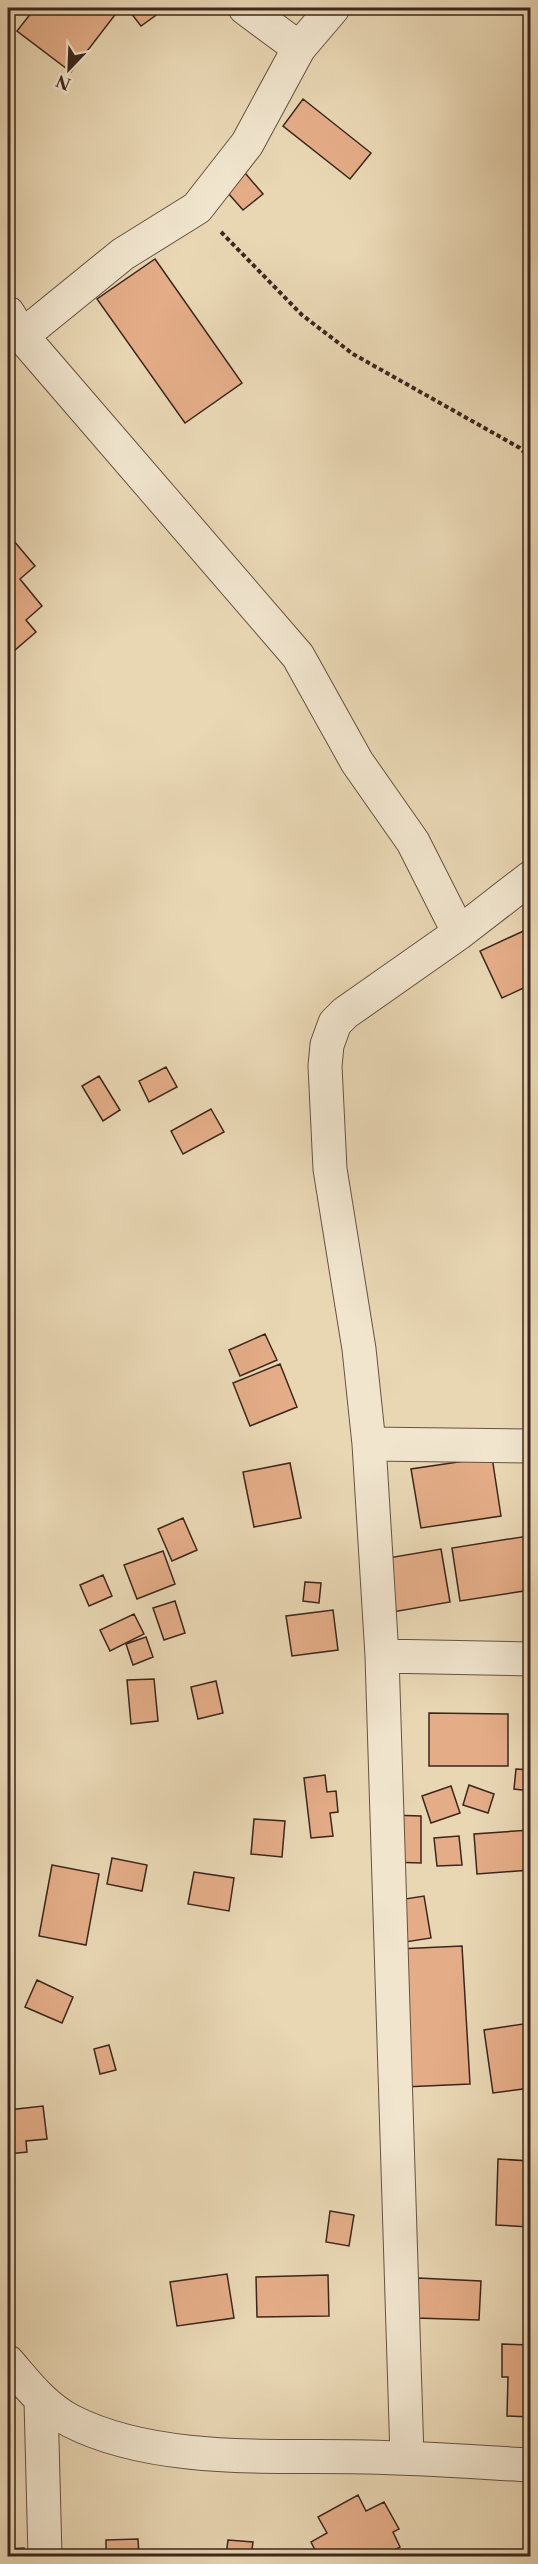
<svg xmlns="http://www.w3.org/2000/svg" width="538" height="2564" viewBox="0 0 538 2564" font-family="'Libre Caslon Text',serif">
<rect width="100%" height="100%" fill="#e9d7b4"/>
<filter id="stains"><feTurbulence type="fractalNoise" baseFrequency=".00333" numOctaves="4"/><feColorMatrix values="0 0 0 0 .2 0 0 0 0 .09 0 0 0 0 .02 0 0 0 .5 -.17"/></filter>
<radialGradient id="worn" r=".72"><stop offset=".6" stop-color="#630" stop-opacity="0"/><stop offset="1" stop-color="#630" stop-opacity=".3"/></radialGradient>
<path fill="#e4ad88" stroke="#3c261d" stroke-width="1.5" d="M35 8H114L118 11 71 72 17 31Z
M127 8H166L141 26Z
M303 99 371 153 350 179 283 126Z
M240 167 263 194 243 210 220 184Z
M155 259 242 383 185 423 97 299Z
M8 534 35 566 20 579 42 606 26 620 36 632 8 656Z
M530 928V985L502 998 480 951Z
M166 1067 177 1087 149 1102 139 1081Z
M99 1076 120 1110 103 1121 82 1086Z
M211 1109 224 1132 183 1154 171 1131Z
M265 1334 277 1360 240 1376 229 1350Z
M280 1364 297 1407 250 1426 233 1383Z
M492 1457 501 1516 421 1528 411 1469Z
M290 1463 301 1518 254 1527 243 1472Z
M183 1518 197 1550 172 1561 158 1529Z
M528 1536 530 1590 460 1601 452 1548Z
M441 1549 450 1602 393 1612 382 1559Z
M163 1551 175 1584 137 1599 124 1565Z
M103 1575 112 1596 89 1606 80 1585Z
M305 1582 321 1583 319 1603 303 1601Z
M175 1601 185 1633 164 1640 153 1608Z
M333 1610 338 1650 292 1656 286 1616Z
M134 1614 144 1634 110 1651 100 1630Z
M146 1637 153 1657 133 1665 126 1644Z
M154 1679 158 1721 131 1724 127 1680Z
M216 1681 223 1713 198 1719 191 1687Z
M525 1711H530V1765H527Z
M429 1713 508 1714V1766H429Z
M516 1769 530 1770V1791L514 1789Z
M325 1775 327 1792 336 1791 338 1812 330 1813 333 1836 311 1838 304 1778Z
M469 1785 494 1794 488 1813 463 1805Z
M451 1786 460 1813 431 1823 422 1796Z
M389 1815 421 1816V1863L390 1862Z
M254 1819 285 1821 282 1857 251 1854Z
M530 1830V1870L477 1874 474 1834Z
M459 1836 462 1865 437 1866 434 1838Z
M112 1858 147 1865 142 1891 107 1884Z
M52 1865 99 1874 86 1945 39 1936Z
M194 1872 234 1878 229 1911 188 1904Z
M424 1896 431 1938 399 1943 392 1901Z
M462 1946 470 2084 404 2087 397 1949Z
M37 1980 73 1997 62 2023 25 2007Z
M530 2023V2088L493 2093 484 2030Z
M109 2045 116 2070 100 2074 94 2049Z
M43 2106 47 2139 26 2141 27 2152 8 2154V2110Z
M498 2159 530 2161V2227L496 2225Z
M330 2211 354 2215 349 2246 326 2242Z
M227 2274 234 2318 177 2326 170 2282Z
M328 2275 329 2316 257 2317 256 2277Z
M418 2278 481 2281 479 2320 416 2318Z
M502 2344 530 2345V2417L507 2416 508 2377H502Z
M358 2495 366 2511 384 2502 399 2529 393 2532 400 2547 390 2553 392 2556H318L311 2542 327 2533 318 2517Z
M138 2539 139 2556H106V2540Z
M228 2540 253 2542 251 2556H226Z
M24 2548 25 2556H8V2549Z"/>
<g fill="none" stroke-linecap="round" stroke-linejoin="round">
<defs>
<path id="street" d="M245 8 299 48
M8 313 22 336 298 656 357 762 413 842 459 933
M22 336 123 254 197 208 247 144 299 48 333 8
M369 1444 530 1446
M382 1656 530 1659
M8 2362C27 2384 44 2407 71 2421 156 2464 273 2455 367 2457 421 2458 476 2462 530 2465
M41 2401 45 2556
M407 2457 382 1656 369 1444 359 1349 330 1169 325 1066 327 1045 335 1023 345 1013 459 933 530 878"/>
</defs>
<use href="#street" stroke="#675243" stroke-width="35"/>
<path stroke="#3c261d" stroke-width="4" stroke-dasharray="4.5 3" stroke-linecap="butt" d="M221 232 302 315 353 354 520 448 530 458"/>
<use href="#street" stroke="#f1e5ce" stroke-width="33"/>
</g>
<rect width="538" height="2564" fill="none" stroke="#e9d7b4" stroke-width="30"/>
<rect x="9" y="9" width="520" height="2546" fill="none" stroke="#3c261d" stroke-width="3"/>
<rect x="15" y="15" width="508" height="2534" fill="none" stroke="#3c261d" stroke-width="1.5"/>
<g transform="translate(69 69) rotate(203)" stroke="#f1e5ce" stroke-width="4.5" paint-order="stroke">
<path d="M0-4.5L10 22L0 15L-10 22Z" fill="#3c261d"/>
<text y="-9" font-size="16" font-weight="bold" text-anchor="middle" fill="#3c261d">N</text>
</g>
<rect width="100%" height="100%" filter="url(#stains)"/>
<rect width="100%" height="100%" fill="url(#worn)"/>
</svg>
